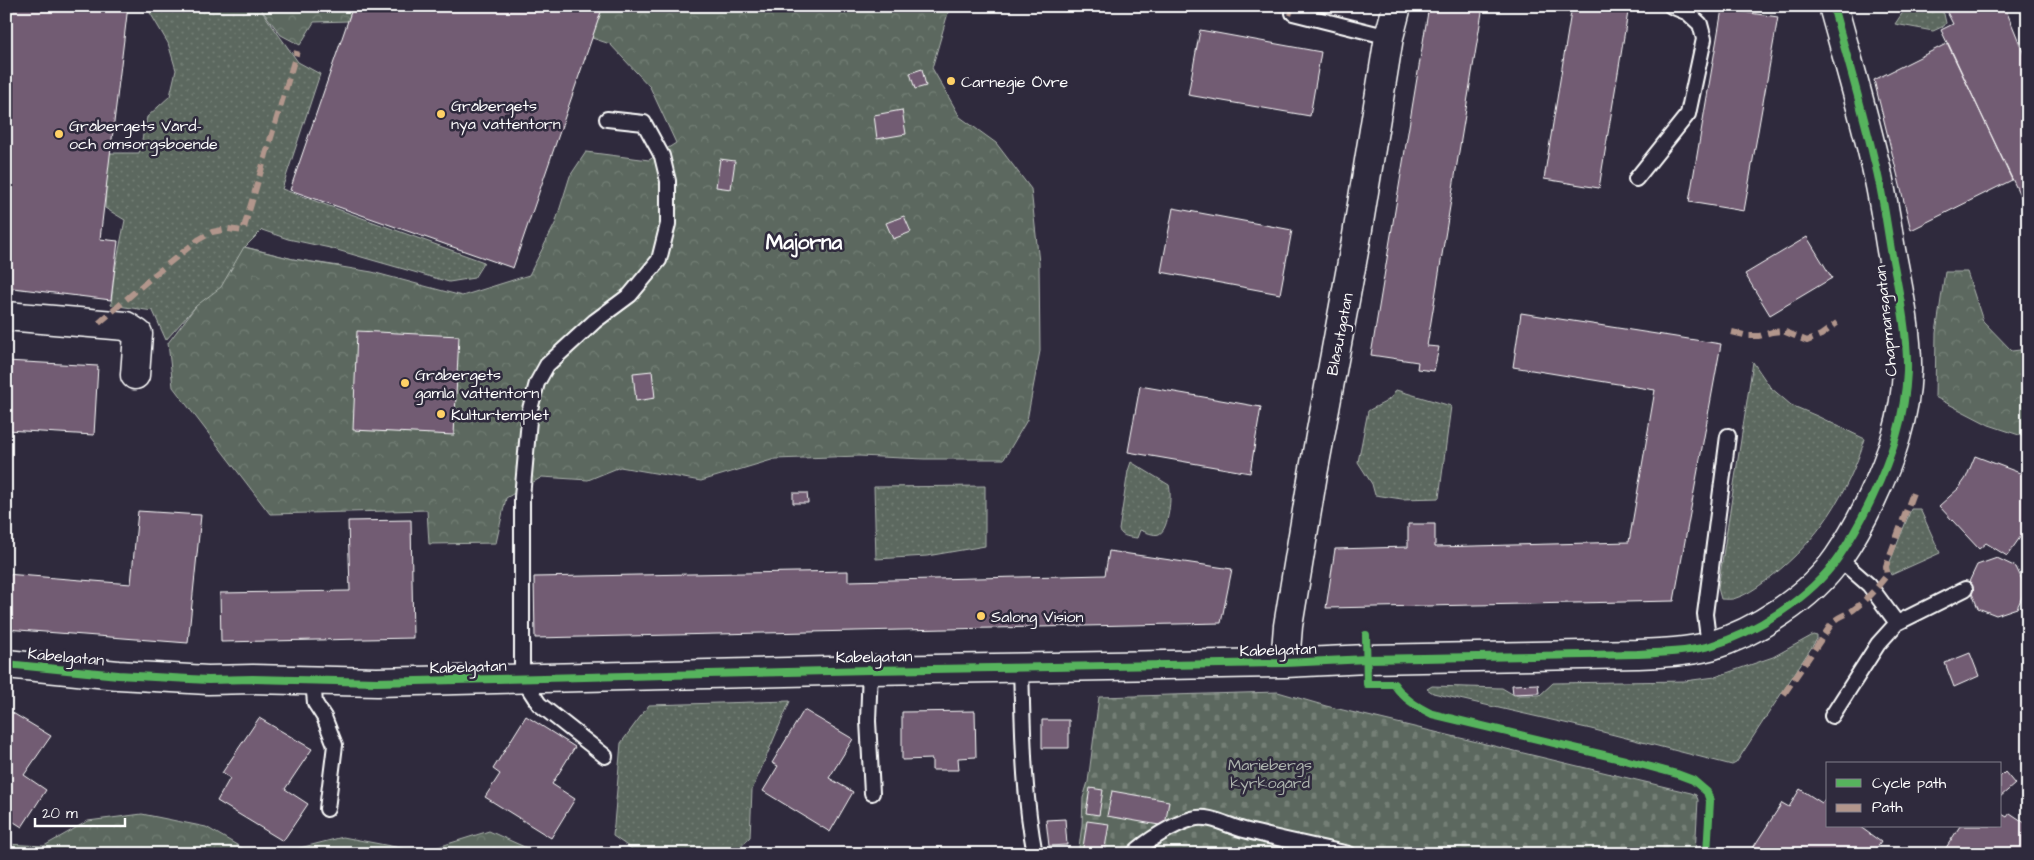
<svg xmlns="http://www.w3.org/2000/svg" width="2034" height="860" viewBox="0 0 2034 860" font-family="'Architects Daughter',sans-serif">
<defs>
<pattern id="green-dots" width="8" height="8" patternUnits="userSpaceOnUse" patternTransform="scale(1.25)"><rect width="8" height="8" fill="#5b685e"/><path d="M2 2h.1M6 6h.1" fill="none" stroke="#747f76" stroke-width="1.8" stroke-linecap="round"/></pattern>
<pattern id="forest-crowns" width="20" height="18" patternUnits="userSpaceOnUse" patternTransform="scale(1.25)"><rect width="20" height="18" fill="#5b685e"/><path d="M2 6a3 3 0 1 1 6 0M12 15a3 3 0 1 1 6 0" fill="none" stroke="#747f76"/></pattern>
<pattern id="cemetery-stones" width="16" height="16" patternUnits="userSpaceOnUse" patternTransform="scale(1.25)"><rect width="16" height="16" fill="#5b685e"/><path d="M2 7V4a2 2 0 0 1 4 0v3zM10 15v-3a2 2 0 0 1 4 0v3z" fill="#747f76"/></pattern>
</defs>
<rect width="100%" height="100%" fill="#2f2a3d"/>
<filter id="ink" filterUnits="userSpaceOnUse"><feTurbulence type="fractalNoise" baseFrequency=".02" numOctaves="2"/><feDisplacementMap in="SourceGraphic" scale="10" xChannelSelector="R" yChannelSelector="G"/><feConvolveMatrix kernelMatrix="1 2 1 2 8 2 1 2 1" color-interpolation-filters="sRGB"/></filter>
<g filter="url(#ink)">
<path fill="url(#green-dots)" stroke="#adb4ae" d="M146 6H261V10L298 62 320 74 282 189 484 262 474 278 449 282 330 248 288 239 262 230 245 247 293 259 339 266 196 306 166 340 153 311 111 305 114 275 125 220 105 208 108 153H139L147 117 170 96 176 70 168 43Z
M1907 6H1939L1944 14 1946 23 1944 26 1933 31 1895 24Z
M1753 362 1770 387 1791 405 1817 416 1865 439C1847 495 1818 540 1772 576 1762 584 1749 594 1736 598 1732 600 1726 599 1721 599L1718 588Z
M1396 390 1451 406 1439 498 1402 499 1375 495 1372 484 1358 462 1368 411C1379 404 1390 403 1396 390Z
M1131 462 1169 485C1172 494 1169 530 1159 534 1154 536 1146 532 1140 530L1137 538C1130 537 1122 537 1119 530L1128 471Z
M985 486V546L927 556 876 559 874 487Z
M1911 509H1920L1940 553 1891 575 1888 567Z
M1813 635 1817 636V639L1736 763 1732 765 1591 729 1433 693 1427 689 1432 686 1502 688 1514 695H1540L1553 683 1685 681 1715 677 1773 657Z
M790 701 752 790 750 837 734 854H639L613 836 621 743 649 705Z"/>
<path fill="url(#forest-crowns)" stroke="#adb4ae" d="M261 6H353L348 21 314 22 300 45 281 35 261 9Z
M603 6H950L932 68 960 117 996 143 1031 189 1039 263 1040 351 1027 420 1004 459H924L859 456 775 459 701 481 620 467 588 480 542 477 506 498 496 543 429 544 427 510 270 514 173 387 168 343 196 306 221 287 244 247 293 259 372 272 462 296 529 275 555 224 570 176 586 152 649 160 676 143 650 87 610 44 592 38Z
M1945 272H1967L1983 321 2012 351 2028 349V438L1989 425 1935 397 1936 333Z
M142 814 206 827 249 852 296 849 343 837 422 852 489 831 540 854H6V844L44 846 88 821Z"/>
<path fill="url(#cemetery-stones)" stroke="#adb4ae" d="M1278 692 1326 706 1691 793 1696 795 1698 800 1695 854H1078L1082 825 1083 798 1088 782 1099 697Z"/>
<path fill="#725c73" stroke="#fff" d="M9 6H128L100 239 118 241 111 300 13 288 12 291 6 290V29Z
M353 6H603L513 268 290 190Z
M1429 6H1483L1427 346 1439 347 1434 371 1417 369 1418 362 1371 355Z
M1572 6H1629L1599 188 1544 179Z
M1944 6H2004L2008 15 2028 64V212L1941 30 1953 24Z
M1722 9 1778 17 1744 211 1689 202Z
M1200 30 1321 52 1310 116 1188 95Z
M1948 43 2012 180 1911 230 1874 80Z
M922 69 926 86 915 89 910 73Z
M902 110 906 134 877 139 874 115Z
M720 159 735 161 731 189 716 187Z
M1173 208 1292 230 1280 294 1161 272Z
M904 216 911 232 893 239 886 223Z
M1807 237 1832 278 1770 315 1745 274Z
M1521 313 1721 344 1674 601 1326 608 1335 549 1408 547V524H1435V547L1629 542 1655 390 1513 367Z
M357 331 459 336 454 435 353 430Z
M6 361 98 366 94 435 6 430Z
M652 371 655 398 636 401 633 373Z
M1140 386 1261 407 1250 473 1128 452Z
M1975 456 2028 476 2026 485 2028 486V526L2007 556 1986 543 1979 549 1939 506 1959 488 1966 478Z
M793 493H807L808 503H793Z
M138 511 201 515 188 643 6 629V574L131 584Z
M411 520 413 638 221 642 220 593 350 591 348 521Z
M1109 551 1232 569 1221 623 535 638 534 577 848 571V581L1105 575Z
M1997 558 2016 567 2026 588 2017 608 1996 615 1978 608 1968 584 1977 565Z
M1970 653 1979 676 1954 687 1945 663Z
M1538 684 1539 693 1513 694 1512 685Z
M6 709 51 736 24 775 46 790 22 827 6 817Z
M804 710 853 739 829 778 853 792 830 832 763 791 778 766 772 763Z
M975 711 976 757 958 758 959 770H932V759L902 760V712Z
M526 716 575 747 552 784 575 799 551 838 485 797 500 774 493 769Z
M259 718 312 749 285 789 308 804 283 841 217 801 230 778 222 773Z
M1042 720H1069V748H1042Z
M2005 772 2015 784 2000 797V777Z
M1090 788 1103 790 1099 815 1086 813Z
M1800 789 1822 803 1825 799 1828 801V826H1859L1881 842 1873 854H1749L1782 803 1789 807Z
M1112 791 1169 801 1165 826 1107 816Z
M2000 813 2007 817 2010 813 2028 825V854H1942L1960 826H2000Z
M1065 819 1067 845 1049 846 1046 820Z
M1087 821 1109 824 1104 854H1082Z"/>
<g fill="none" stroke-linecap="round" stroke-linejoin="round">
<defs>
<path id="lane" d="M1293 13 1389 37
M1636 179 1688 114 1704 39 1700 24 1688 13 1671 6
M1838 558 1869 585 1897 623 1965 589
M1709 646 1705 614 1728 436
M1021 668C1023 730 1023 793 1035 854
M870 670 868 721 872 793
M313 681 315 703 324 717 335 745 327 809
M1832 716 1878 644 1897 623
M605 756 539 704 522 678V497L530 409 537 383 547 365 595 321 630 295 659 260 668 224V181L662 156 644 123 607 119
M1133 854C1146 841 1174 824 1192 819 1209 814 1228 826 1244 830 1279 839 1314 846 1349 854"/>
<path id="street" d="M6 316 126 326 138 334 135 375
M1285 663 1288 626 1313 474 1357 235 1389 37 1397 6
M6 664 118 675 208 680 253 679 377 682 870 670 1285 663 1367 659 1637 654C1661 653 1687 652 1710 646 1755 633 1811 597 1838 558 1851 539 1862 519 1872 498 1892 456 1905 417 1907 371 1908 333 1898 287 1891 250 1886 220 1882 189 1874 159 1862 108 1847 57 1833 6"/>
</defs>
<use href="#lane" stroke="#fff" stroke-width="18"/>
<use href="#street" stroke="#fff" stroke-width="31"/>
<use href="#lane" stroke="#2f2a3d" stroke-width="14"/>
<use href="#street" stroke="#2f2a3d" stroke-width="28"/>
<path stroke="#b2968c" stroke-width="6" stroke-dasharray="12 6" stroke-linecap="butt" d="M1272 6 1293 13
M99 323 153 276 198 240 212 232 228 229 243 231 297 51
M1732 332 1748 336H1759L1772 332 1783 331 1807 341 1821 335 1837 323
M1784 694 1833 622C1841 615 1846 615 1853 610 1866 600 1877 588 1887 575L1886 566 1914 490"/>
<defs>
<path id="cycleway" d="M1366 635 1367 684H1394C1404 699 1416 706 1432 714L1625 760 1677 774 1693 780 1707 792 1710 801 1707 854
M6 664 118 675 208 680 253 679 377 682 870 670 1285 663 1367 659 1637 654C1661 653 1687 652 1710 646 1755 633 1811 597 1838 558 1851 539 1862 519 1872 498 1892 456 1905 417 1907 371 1908 333 1898 287 1891 250 1886 220 1882 189 1874 159 1862 108 1847 57 1833 6"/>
</defs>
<use href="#cycleway" stroke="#2f2a3d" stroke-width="11"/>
<use href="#cycleway" stroke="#56b35d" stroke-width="8"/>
</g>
</g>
<g fill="#ffd166" stroke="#2f2a3d" stroke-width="2">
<circle cx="951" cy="81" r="5"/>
<circle cx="441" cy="114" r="5"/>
<circle cx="59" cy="134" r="5"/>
<circle cx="405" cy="383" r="5"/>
<circle cx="441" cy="414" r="5"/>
<circle cx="981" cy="616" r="5"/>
</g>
<g text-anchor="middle" stroke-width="5" stroke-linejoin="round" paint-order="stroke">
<g font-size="16" fill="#fff" stroke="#2f2a3d" text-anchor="start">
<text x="961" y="87">Carnegie Övre</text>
<text x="451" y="111">Gråbergets<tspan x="451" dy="18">nya vattentorn</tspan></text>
<text x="69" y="131">Gråbergets Vård-<tspan x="69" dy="18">och omsorgsboende</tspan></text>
<text x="415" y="380">Gråbergets<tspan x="415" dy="18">gamla vattentorn</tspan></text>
<text x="451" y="420">Kulturtemplet</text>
<text x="991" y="622">Salong Vision</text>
</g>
<g font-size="16" fill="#fff" stroke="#2f2a3d">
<text transform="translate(1885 321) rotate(-96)" y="6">Chapmansgatan</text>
<text transform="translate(1339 334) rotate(-79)" y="6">Blåsutgatan</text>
<text transform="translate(1278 649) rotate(-2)" y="6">Kabelgatan</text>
<text transform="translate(66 656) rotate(5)" y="6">Kabelgatan</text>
<text transform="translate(874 656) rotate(-1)" y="6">Kabelgatan</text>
<text transform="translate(468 666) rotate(-2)" y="6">Kabelgatan</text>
</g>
<g font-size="16" fill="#adb4ae" stroke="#2f2a3d">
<text x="1270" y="770">Mariebergs<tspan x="1270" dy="18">kyrkogård</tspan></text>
</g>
<g font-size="21" font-weight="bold" fill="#fff" stroke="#2f2a3d">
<text x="804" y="249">Majorna</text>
</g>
</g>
<rect width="2034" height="860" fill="none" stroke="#2f2a3d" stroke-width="25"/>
<rect x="12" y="12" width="2009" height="835" fill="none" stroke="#fff" stroke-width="2" filter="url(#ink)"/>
<rect x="1826" y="762" width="175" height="65" fill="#2f2a3d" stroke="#827f8b"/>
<rect x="1836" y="779" width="25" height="8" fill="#56b35d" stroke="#827f8b"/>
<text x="1872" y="788" font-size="15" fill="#ffffff">Cycle path</text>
<rect x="1836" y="804" width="25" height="8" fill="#b2968c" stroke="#827f8b"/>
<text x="1872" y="812" font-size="15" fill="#ffffff">Path</text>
<path d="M35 818v8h90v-8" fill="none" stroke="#ffffff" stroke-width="2.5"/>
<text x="42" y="818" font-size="15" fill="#ffffff" stroke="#2f2a3d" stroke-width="4" paint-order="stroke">20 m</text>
</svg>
